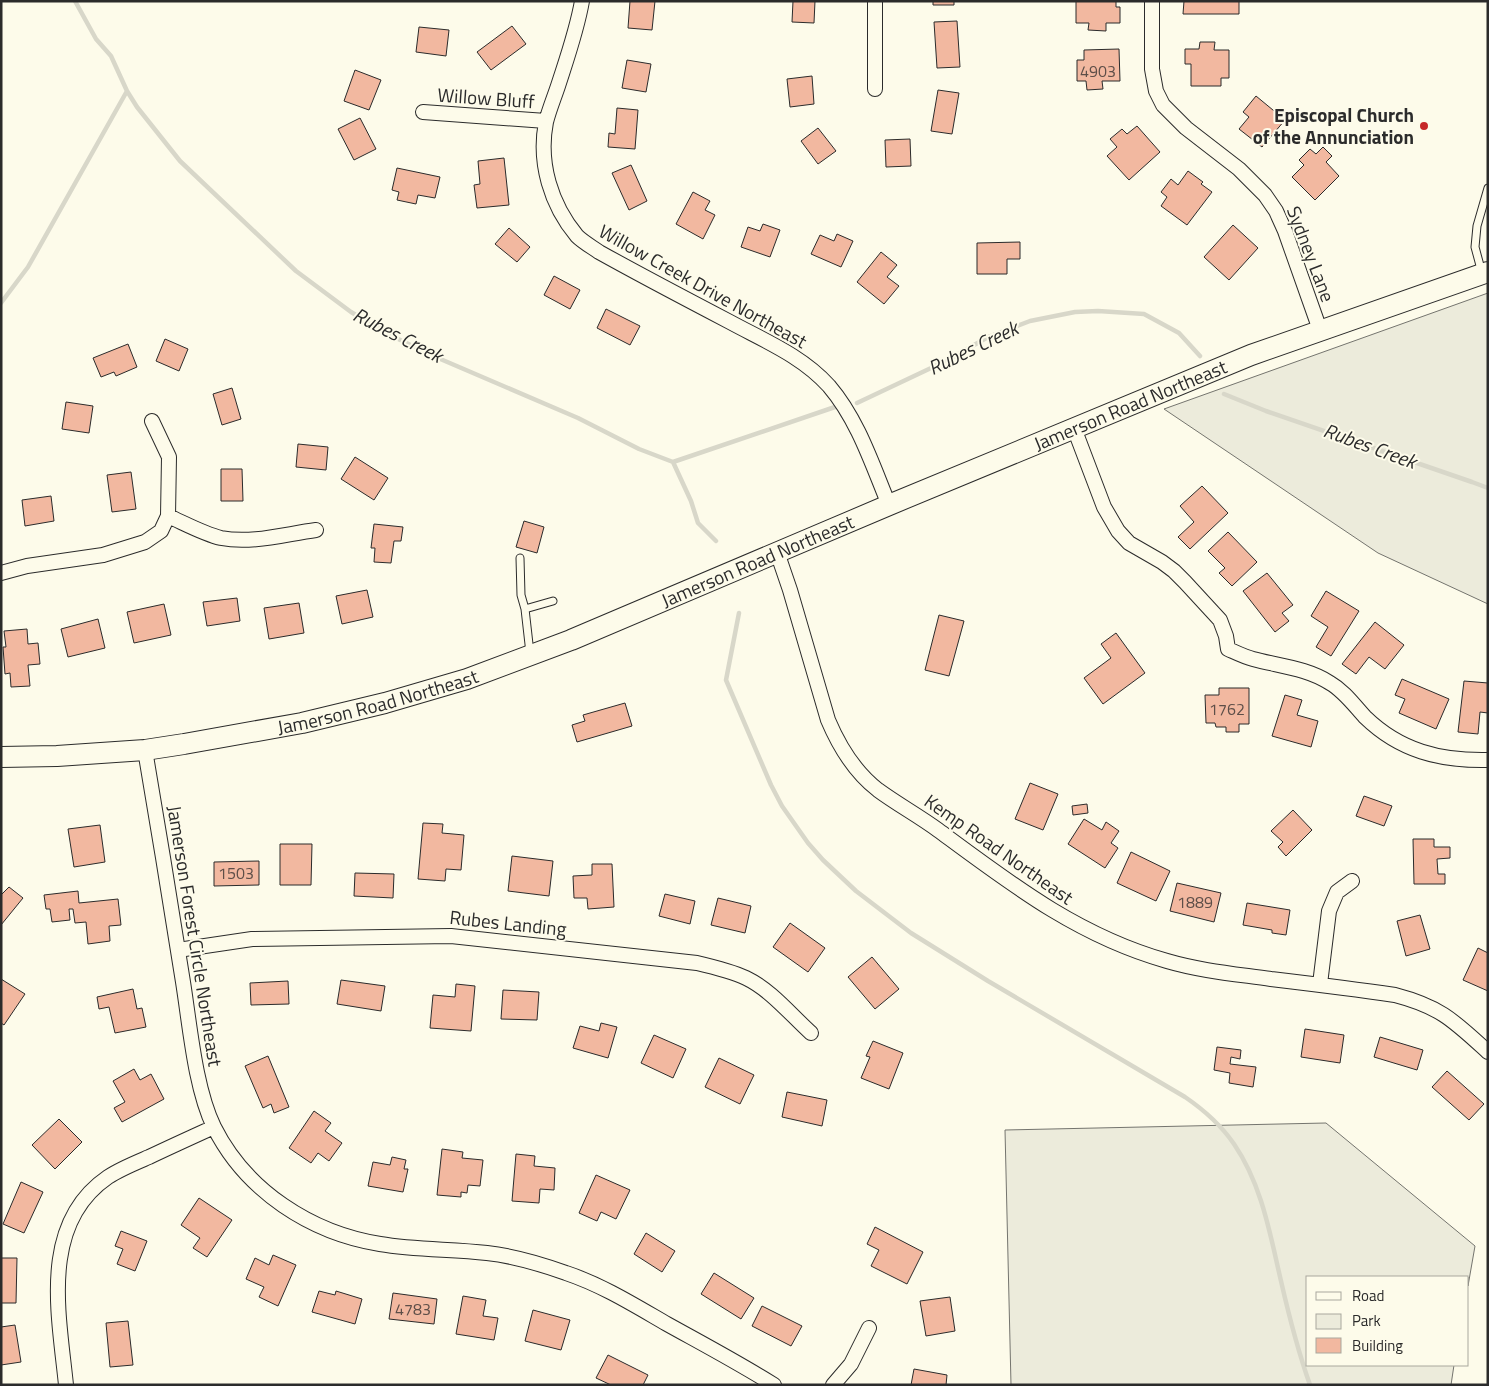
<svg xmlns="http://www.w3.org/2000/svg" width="1489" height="1386" viewBox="0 0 1489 1386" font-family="'Titillium Web',sans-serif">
<rect width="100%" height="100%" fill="#fdfbea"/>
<path fill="#ecebdb" stroke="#74746e" d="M1488 293V604L1378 553 1164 409Z
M1326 1123 1475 1246 1468 1286V1277H1308V1365H1454L1451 1385H1011L1005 1130Z"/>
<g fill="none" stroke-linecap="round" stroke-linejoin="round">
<path stroke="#d8d7c9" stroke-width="4.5" d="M75 1 96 39 111 56 127 91 137 107 180 161 296 271 351 312 390 335 431 355 578 418 639 449 673 462 835 407
M1 303 28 267 127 91
M1224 394 1266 411 1472 482 1488 488
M857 403 948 360 988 337 1030 321 1075 312 1098 311 1144 314 1179 333 1200 356
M673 462 691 501 698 523 716 541
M739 613 726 680 771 785 782 806 808 843 823 860 856 891 911 933 988 981 1185 1097C1204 1110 1221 1125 1234 1144 1262 1185 1270 1234 1281 1281 1289 1316 1298 1351 1310 1385"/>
</g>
<path fill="#f2b8a0" stroke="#2b2b2b" d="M630 1H655L652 30 628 28Z
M793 1H815L814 23 792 22Z
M933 1H954V5H933Z
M1076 1H1116V7H1120V23H1106V31L1088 30 1089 23H1076Z
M1184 1H1239V14H1183Z
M957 21 960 67 937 68 934 22Z
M512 26 526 44 491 70 477 52Z
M419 27 449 30 446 56 416 52Z
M1200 42H1215L1214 50H1229V78H1221V86H1191V64H1185V49H1199Z
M1119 49 1120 81H1102L1103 89 1087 90 1086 81H1077V60H1084V50Z
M627 60 651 64 646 92 622 88Z
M355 70 381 80 369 110 344 101Z
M812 76 814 104 790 107 787 79Z
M938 90 959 93 952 134 931 131Z
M1256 96 1285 120 1262 147 1239 129 1249 117 1243 112Z
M617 108 638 110 635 149 608 147 609 133 615 134Z
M360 118 376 149 354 160 338 129Z
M1137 126 1160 152 1129 180 1107 156 1117 147 1110 139 1122 129 1127 134Z
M818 128 836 151 818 164 801 141Z
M910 139 911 166 886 167 885 140Z
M1323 147 1332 156 1326 162 1339 176 1315 200 1292 177 1304 165 1299 160 1310 149 1316 154Z
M504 158 509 205 477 208 474 185 480 184 478 161Z
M631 165 647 201 629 210 612 173Z
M397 168 440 177 435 198 418 195 416 204 397 200 399 192 392 190Z
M1188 171 1203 182 1201 184 1212 192 1187 225 1161 206 1167 197 1161 192 1171 179 1178 185Z
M693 192 710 201 705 210 715 215 703 239 676 224Z
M763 224 780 230 770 257 741 247 748 227 760 231Z
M1233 225 1258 248 1229 280 1204 257Z
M509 228 530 247 517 262 495 244Z
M837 234 853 241 841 267 811 254 820 235 834 241Z
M1020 242V259H1007V274H977V243Z
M881 252 897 265 887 277 899 286 884 304 857 282Z
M554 276 580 290 570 309 544 295Z
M606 309 640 326 630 345 597 328Z
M165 339 188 349 179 371 156 361Z
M128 344 137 367 116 376 114 372 101 377 93 358Z
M232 388 241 419 222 425 213 394Z
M66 402 93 406 89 433 62 429Z
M298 444 328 447 326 470 296 467Z
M355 457 388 478 374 500 341 479Z
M221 469H242L243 501H221Z
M131 472 136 509 112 512 107 475Z
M1202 486 1228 513 1190 549 1178 537 1194 522 1180 506Z
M51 496 54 521 25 526 22 500Z
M524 521 544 527 537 553 516 547Z
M374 524 403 527 401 541H394L391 563 374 562 375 548H371Z
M1228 532 1257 562 1232 586 1219 573 1225 568 1208 551Z
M1267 573 1293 605 1282 613 1289 621 1275 632 1243 591Z
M367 590 373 617 342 624 336 596Z
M1326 591 1359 611 1331 656 1316 647 1328 627 1311 616Z
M237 598 240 621 207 626 203 602Z
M299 603 304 633 269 639 264 608Z
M164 604 171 635 134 643 127 612Z
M939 615 964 621 949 676 925 670Z
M98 619 105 648 68 657 61 629Z
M1375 622 1404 645 1385 669 1369 657 1356 674 1342 664Z
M27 629 28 644 38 643 40 664 28 665 30 686 11 687 10 673 5 674 3 647H6L4 631Z
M1116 633 1145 673 1103 704 1084 678 1111 658 1101 644Z
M1402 679 1449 699 1436 729 1399 713 1405 699 1395 695Z
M1464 681 1488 683V713L1480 712 1478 734 1458 732Z
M1219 688H1249V724H1239V732H1226V727H1216L1215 723H1206L1205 695H1219Z
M1285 695 1302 700 1297 715 1318 721 1311 747 1272 736Z
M625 703 632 726 577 742 572 725 585 721 583 715Z
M1030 783 1058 794 1043 830 1015 819Z
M1364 796 1392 806 1384 826 1356 816Z
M1087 804 1088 813 1073 815 1072 806Z
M1293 810 1312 830 1286 856 1278 847 1283 842 1271 831Z
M1084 819 1102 830 1106 822 1119 831 1111 843 1118 848 1105 868 1068 844Z
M423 823 443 824 442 833 464 835 461 870 446 869 445 881 418 879Z
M100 825 105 862 74 867 68 829Z
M1413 839H1434V847H1450V858L1437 859 1438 874H1445V884H1414Z
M280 844H312L311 885H280Z
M1131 852 1170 871 1156 901 1117 883Z
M512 856 553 861 549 896 508 891Z
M259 861V885L214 886V862Z
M592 864H612L614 907 588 909 587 898H574L573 876 592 875Z
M355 873 394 874 393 898 354 896Z
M1177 883 1221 893 1214 922 1170 911Z
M9 887 23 898 1 925V895Z
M78 891 79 903 118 899 121 925 109 926 110 941 88 944 86 922 75 923 73 909H69L70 920 52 922 50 909H46L44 895Z
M665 894 695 901 690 924 659 916Z
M718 898 751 906 745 933 711 925Z
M1247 903 1290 910 1286 935 1272 933V930L1243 925Z
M1420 915 1430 949 1406 956 1397 921Z
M790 923 825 948 808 972 773 947Z
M1478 948 1488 953V991L1463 980Z
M872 957 899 989 875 1009 848 977Z
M1 979 25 994 4 1025 1 1023Z
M341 980 385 986 381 1011 337 1004Z
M288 981 289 1004 251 1005 250 983Z
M456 984 475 986 471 1031 430 1028 433 995 455 997Z
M133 989 137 1009 142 1008 146 1027 115 1033 109 1007 99 1009 97 997Z
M503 990 539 992 537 1020 501 1019Z
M601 1023 617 1027 608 1058 573 1048 580 1026 599 1031Z
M1305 1029 1344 1035 1340 1063 1301 1057Z
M654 1035 686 1049 673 1078 641 1063Z
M1380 1037 1423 1050 1417 1070 1374 1057Z
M873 1041 903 1053 889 1089 861 1078 870 1057 866 1056Z
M1217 1047 1241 1050 1240 1059 1231 1057 1230 1064 1256 1067 1253 1087 1229 1083 1230 1073 1214 1070Z
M268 1056 289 1107 274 1113 271 1104 263 1108 245 1066Z
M719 1058 754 1075 740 1104 705 1087Z
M134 1069 140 1080 151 1074 164 1099 122 1122 114 1108 125 1102 113 1081Z
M1447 1071 1484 1104 1469 1120 1432 1087Z
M787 1092 827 1100 822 1126 782 1117Z
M314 1111 331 1123 325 1131 342 1143 329 1161 318 1153 311 1163 289 1148Z
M59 1119 82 1142 55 1169 32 1145Z
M442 1149 463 1152 462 1158 483 1160 480 1186 468 1185 467 1193 461 1192V1197L437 1195Z
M516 1154 535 1156 534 1166 555 1168 554 1190 540 1189 539 1203 512 1201Z
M392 1157 406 1160 404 1169H408L403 1192 368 1186 373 1162 390 1165Z
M596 1175 630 1190 616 1219 601 1212 597 1221 579 1213Z
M21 1182 43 1192 24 1233 3 1224Z
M199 1198 232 1220 207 1257 193 1248 200 1238 181 1225Z
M875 1227 923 1252 907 1284 871 1266 879 1250 867 1244Z
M121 1231 147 1241 135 1271 117 1264 123 1249 115 1246Z
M646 1233 675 1251 662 1272 634 1254Z
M273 1255 296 1265 278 1306 259 1297 264 1287 246 1279 255 1258 269 1265Z
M1 1258H17L16 1303H1Z
M714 1273 754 1298 741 1319 701 1294Z
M319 1291 335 1295 336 1291 362 1299 355 1324 312 1312Z
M393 1293 437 1299 434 1324 389 1319Z
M463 1296 486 1300 483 1316 498 1318 494 1340 456 1334Z
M950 1297 955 1331 926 1336 920 1301Z
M762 1306 802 1326 791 1346 752 1326Z
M533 1310 570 1320 561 1350 525 1341Z
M128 1321 133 1365 110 1367 106 1323Z
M15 1325 21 1362 1 1365V1327Z
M608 1355 648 1375 643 1385H611L596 1378Z
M914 1369 947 1375 946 1385H911Z"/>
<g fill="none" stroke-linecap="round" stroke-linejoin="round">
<defs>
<path id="lane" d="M1482 273 1475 247 1477 226 1488 188
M520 558 521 595 525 609
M530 653 525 609 553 601"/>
<path id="street" d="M582 1C577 30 567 58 558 86 554 98 549 110 546 122 538 163 551 205 577 236 583 242 592 247 599 252 642 276 686 299 730 322 765 341 802 356 829 386 858 420 872 464 889 505
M875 1V89
M1152 1V69L1156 91 1163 105 1186 128 1239 169 1265 195 1276 211 1285 231 1320 330
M423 112 546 121
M1074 428 1104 507 1118 531 1129 543 1162 562 1174 571 1185 582 1220 620 1226 636 1228 649C1237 653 1245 657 1253 659 1279 666 1307 668 1330 683 1344 691 1354 705 1365 717 1400 751 1440 761 1488 760
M168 516C184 523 204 534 221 538 252 544 285 534 316 530
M777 552 790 590 828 720C839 746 856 773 878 790 897 804 919 816 938 830 1011 884 1078 936 1167 961 1201 971 1236 974 1271 979 1313 984 1354 989 1395 995 1441 1007 1454 1021 1488 1052
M1 573 27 566 103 555 145 542 161 531 168 516 169 457 152 421
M145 750C158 827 171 905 183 982 190 1026 195 1088 214 1127 246 1191 311 1233 380 1244 415 1250 451 1249 487 1253 514 1256 541 1264 566 1273 602 1285 634 1305 667 1324 703 1344 739 1363 774 1385
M178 950 252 939 451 936 697 963C714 967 731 971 746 978 771 990 791 1015 811 1033
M1320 984 1329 911 1337 892 1352 881
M66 1385C59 1315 39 1224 108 1177 120 1169 135 1163 149 1157 170 1147 192 1137 214 1127
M833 1385 851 1364 869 1328"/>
<g id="secondary">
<path id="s1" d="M1 757 57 756 145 750 184 744 302 723 385 703 467 679 571 640 889 505 1251 355 1488 272"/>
</g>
</defs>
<use href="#lane" stroke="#2b2b2b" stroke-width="9"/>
<use href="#street" stroke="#2b2b2b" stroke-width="16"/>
<use href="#secondary" stroke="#2b2b2b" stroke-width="22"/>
<use href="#lane" stroke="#fdfbea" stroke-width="7"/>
<use href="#street" stroke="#fdfbea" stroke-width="14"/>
<use href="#secondary" stroke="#fdfbea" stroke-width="20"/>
</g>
<circle fill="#c62828" stroke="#fdfbea" stroke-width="2" cx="1424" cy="126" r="5"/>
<g text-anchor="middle" stroke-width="4" stroke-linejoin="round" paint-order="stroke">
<g font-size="16" fill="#5d4e48">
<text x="1098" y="77">4903</text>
<text x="1227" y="715">1762</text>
<text x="236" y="879">1503</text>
<text x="1195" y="908">1889</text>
<text x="413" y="1315">4783</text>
</g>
<g font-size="19" fill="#2b2b2b" stroke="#fdfbea">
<text transform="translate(486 98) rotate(4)" y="7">Willow Bluff</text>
<text transform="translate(1311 254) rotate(69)" y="7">Sydney Lane</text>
<text transform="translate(703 286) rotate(29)" y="7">Willow Creek Drive Northeast</text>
<text dy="7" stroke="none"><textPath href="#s1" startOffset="1192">Jamerson Road Northeast</textPath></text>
<text dy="7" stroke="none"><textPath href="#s1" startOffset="788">Jamerson Road Northeast</textPath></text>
<text dy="7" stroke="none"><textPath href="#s1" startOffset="382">Jamerson Road Northeast</textPath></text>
<text transform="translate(999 849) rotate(35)" y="7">Kemp Road Northeast</text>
<text transform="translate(508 923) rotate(6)" y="7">Rubes Landing</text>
<text transform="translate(195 936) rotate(81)" y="7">Jamerson Forest Circle Northeast</text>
</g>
<g font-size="19" font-weight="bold" fill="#2b2b2b" stroke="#fdfbea" text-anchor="end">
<text x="1414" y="122">Episcopal Church<tspan x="1414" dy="22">of the Annunciation</tspan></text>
</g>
<g font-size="20" font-style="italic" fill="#2b2b2b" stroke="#fdfbea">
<text transform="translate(398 335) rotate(27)" y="7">Rubes Creek</text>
<text transform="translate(973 348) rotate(-26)" y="7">Rubes Creek</text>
<text transform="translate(1370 446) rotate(20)" y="7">Rubes Creek</text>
</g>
</g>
<rect width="1489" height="1386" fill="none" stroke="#2b2b2b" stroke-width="5"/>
<rect x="1306" y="1276" width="162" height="90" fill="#fdfbea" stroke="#a9a89e"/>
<rect x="1316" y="1292" width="25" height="8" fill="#fdfbea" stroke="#a9a89e"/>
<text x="1352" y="1301" font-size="15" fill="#2b2b2b">Road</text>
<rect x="1316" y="1314" width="25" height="15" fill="#ecebdb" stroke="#a9a89e"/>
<text x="1352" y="1326" font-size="15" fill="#2b2b2b">Park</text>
<rect x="1316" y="1338" width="25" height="15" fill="#f2b8a0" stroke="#a9a89e"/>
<text x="1352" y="1351" font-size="15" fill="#2b2b2b">Building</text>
</svg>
